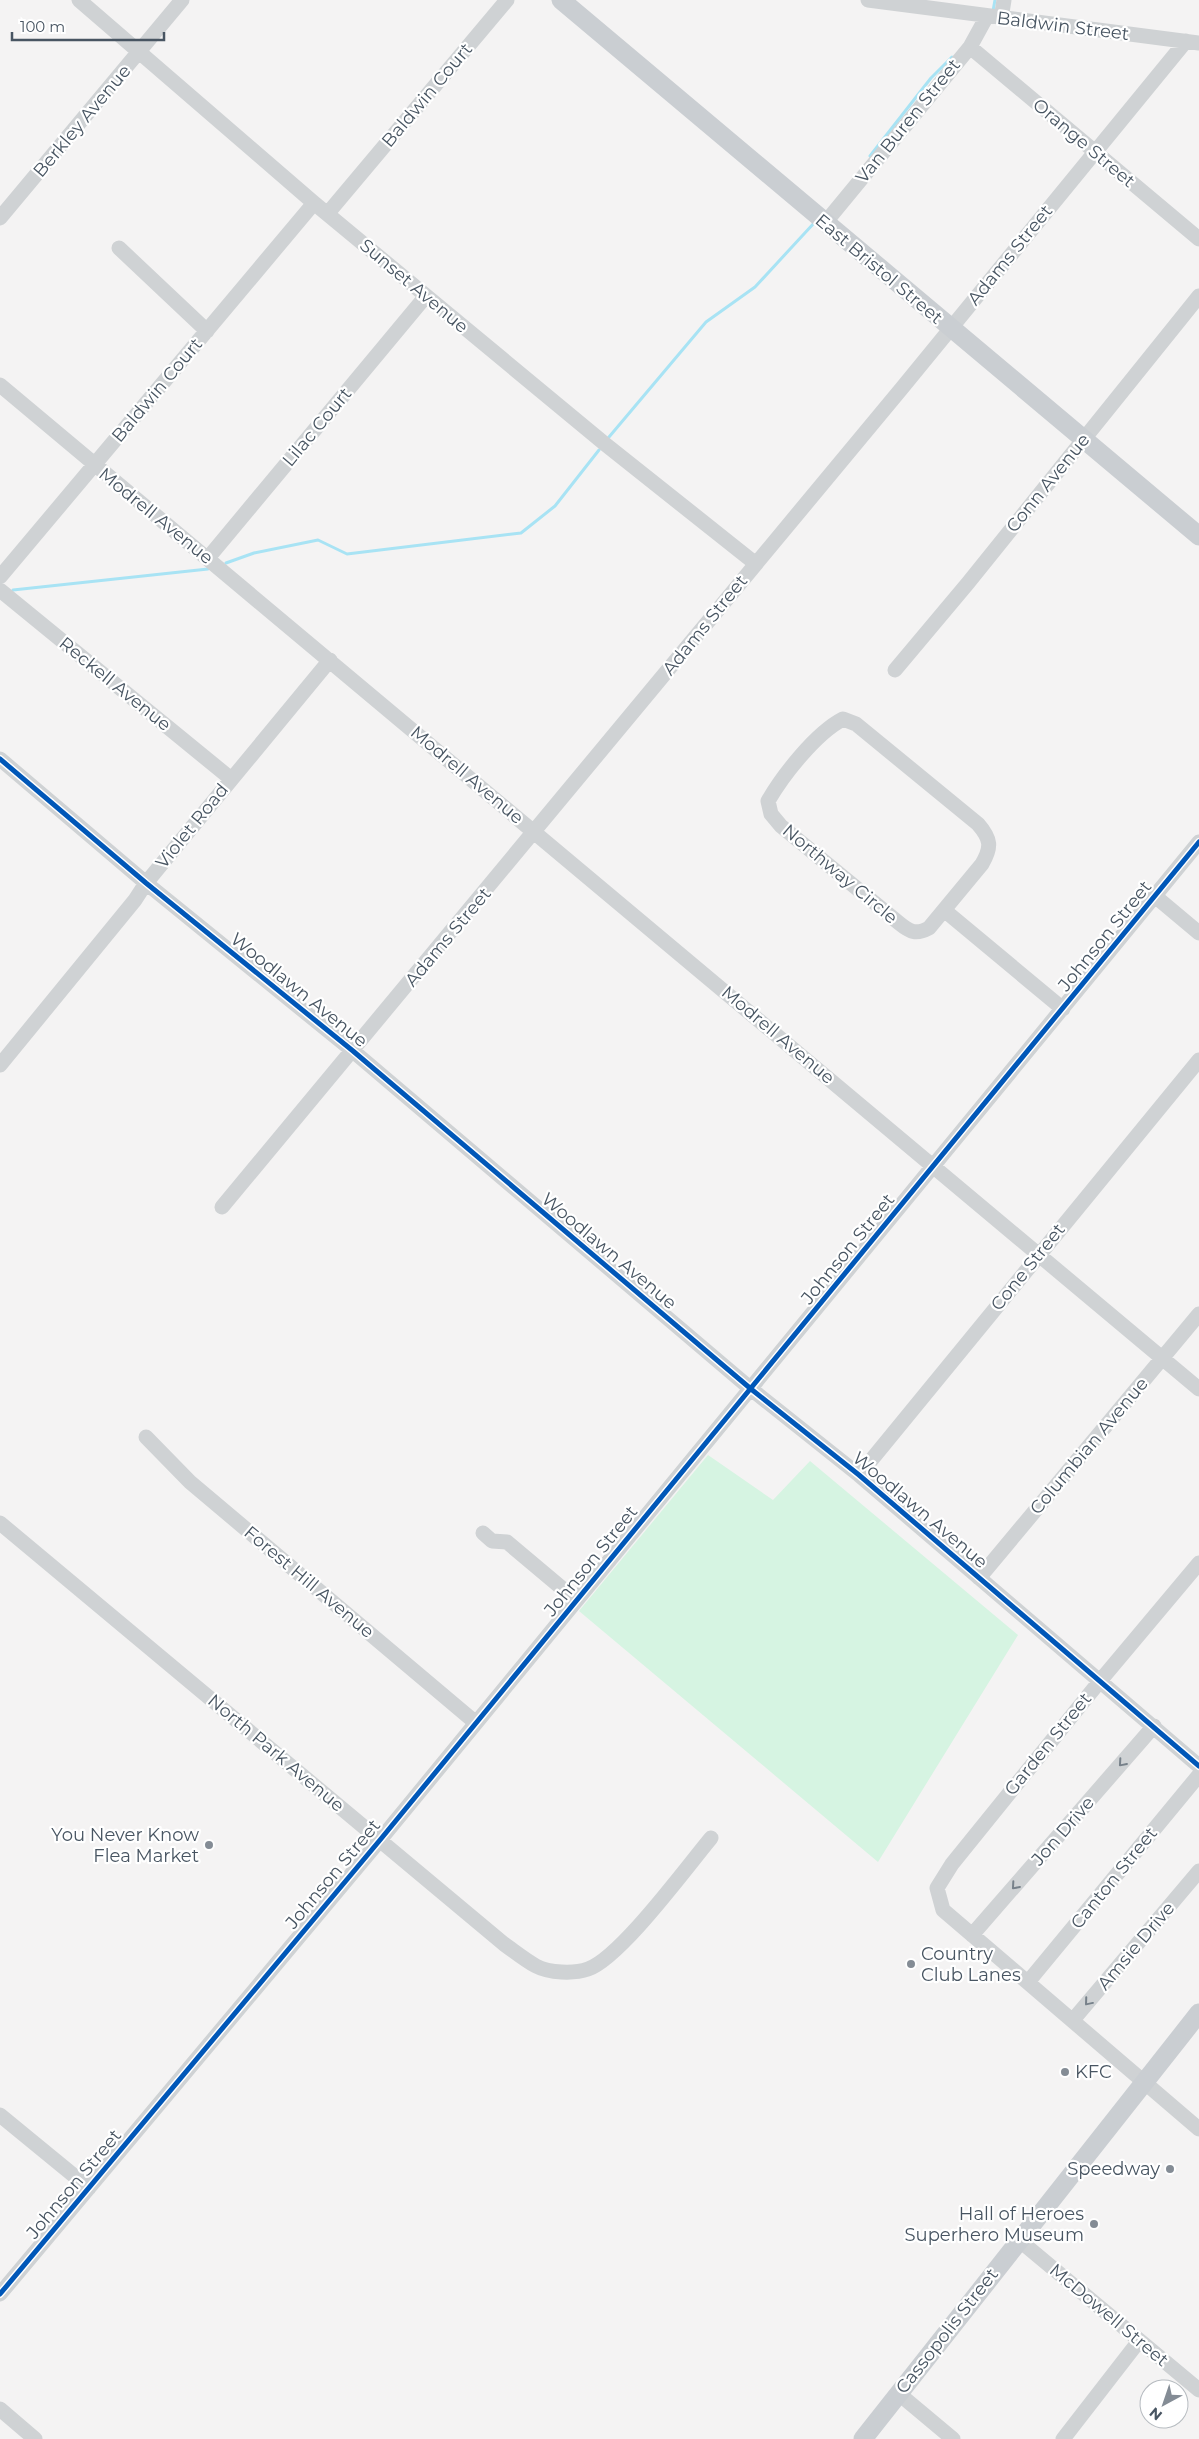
<svg xmlns="http://www.w3.org/2000/svg" width="1199" height="2439" viewBox="0 0 1199 2439" font-family="Montserrat,sans-serif">
<rect width="100%" height="100%" fill="#f4f3f3"/>
<path fill="#d6f4e2" d="M708 1455 773 1500 810 1461 1018 1635 878 1862 579 1611Z"/>
<g fill="none" stroke-linecap="round" stroke-linejoin="round">
<path stroke="#a8e3f4" stroke-width="3" d="M993 11 995 0
M870 156 931 78 952 57
M609 437 706 322 755 287 815 222
M226 563 254 553 318 540 347 554 521 533 555 506 599 450
M13 590 208 569"/>
<path stroke="#cfd2d4" stroke-width="15" d="M79 0 314 203 605 444 756 564
M868 0 1199 43
M1001 19 1004 0
M970 47 1199 239
M328 213 507 0
M0 218 182 0
M825 223 970 47 987 16
M119 248 207 331
M0 385 1199 1389
M208 558 426 296
M0 577 314 203
M0 590 230 778
M895 670 968 583 1199 296
M843 719 856 724 978 824C991 839 992 847 982 864L929 928C916 935 910 932 899 923L781 826 771 814 768 801C783 775 816 733 843 719Z
M0 759 146 883 353 1051 751 1389 859 1475 1199 1766
M1156 897 1199 933
M944 910 1063 1009
M0 1065 135 900 146 883 330 660
M222 1207 902 388 1186 41
M146 1437 190 1482 476 1723
M859 1475 1199 1060
M0 1523 504 1944C514 1951 525 1960 536 1966 549 1973 574 1974 588 1969 620 1958 686 1868 711 1838
M483 1533 492 1541 507 1542 576 1600
M1199 1563 1100 1681 952 1864 937 1888 943 1910 1199 2129
M979 1578 1199 1314
M972 1935 1154 1726
M1028 1982 1199 1775
M1073 2020 1199 1871
M0 2115 89 2188
M1019 2240 1199 2390
M0 2294 380 1840 1199 842
M898 2393 953 2439
M0 2409 35 2439
M1063 2439 1139 2341"/>
<path stroke="#caced2" stroke-width="19" d="M561 0 1199 536
M863 2439 1199 2013"/>
<defs>
<path id="cycleway" d="M0 759 146 883 353 1051 751 1389 859 1475 1199 1766
M0 2294 380 1840 1199 842"/>
</defs>
<use href="#cycleway" stroke="#fff" stroke-width="8"/>
<use href="#cycleway" stroke="#0057b8" stroke-width="5"/>
</g>
<defs><path id="oneway-chevron" d="M-2-3.5L2.5 0L-2 3.5" fill="none" stroke-width="1.6" stroke-linecap="round" stroke-linejoin="round" transform="scale(1.25)"/></defs>
<g stroke="#77818a">
<use href="#oneway-chevron" transform="translate(1122 1763) rotate(131)"/>
<use href="#oneway-chevron" transform="translate(1015 1886) rotate(131)"/>
<use href="#oneway-chevron" transform="translate(1088 2002) rotate(130)"/>
</g>
<g fill="#848c95" stroke="#fff" stroke-width="2">
<circle cx="209" cy="1845" r="5"/>
<circle cx="911" cy="1964" r="5"/>
<circle cx="1065" cy="2072" r="5"/>
<circle cx="1170" cy="2169" r="5"/>
<circle cx="1094" cy="2224" r="5"/>
</g>
<g text-anchor="middle" stroke-width="4.5" stroke-linejoin="round" paint-order="stroke">
<g font-size="18" fill="#485562" stroke="#fff">
<text transform="translate(1063 26) rotate(7)" y="6">Baldwin Street</text>
<text transform="translate(427 95) rotate(-50)" y="6">Baldwin Court</text>
<text transform="translate(82 121) rotate(-50)" y="6">Berkley Avenue</text>
<text transform="translate(908 121) rotate(-51)" y="6">Van Buren Street</text>
<text transform="translate(1084 143) rotate(40)" y="6">Orange Street</text>
<text transform="translate(1010 255) rotate(-51)" y="6">Adams Street</text>
<text transform="translate(879 269) rotate(40)" y="6">East Bristol Street</text>
<text transform="translate(414 286) rotate(40)" y="6">Sunset Avenue</text>
<text transform="translate(157 390) rotate(-50)" y="6">Baldwin Court</text>
<text transform="translate(317 427) rotate(-50)" y="6">Lilac Court</text>
<text transform="translate(1048 483) rotate(-51)" y="6">Conn Avenue</text>
<text transform="translate(156 516) rotate(39)" y="6">Modrell Avenue</text>
<text transform="translate(705 625) rotate(-51)" y="6">Adams Street</text>
<text transform="translate(115 684) rotate(39)" y="6">Reckell Avenue</text>
<text transform="translate(467 775) rotate(40)" y="6">Modrell Avenue</text>
<text transform="translate(192 826) rotate(-51)" y="6">Violet Road</text>
<text transform="translate(840 874) rotate(40)" y="6">Northway Circle</text>
<text transform="translate(1105 936) rotate(-51)" y="6">Johnson Street</text>
<text transform="translate(448 937) rotate(-50)" y="6">Adams Street</text>
<text transform="translate(299 990) rotate(39)" y="6">Woodlawn Avenue</text>
<text transform="translate(778 1035) rotate(40)" y="6">Modrell Avenue</text>
<text transform="translate(848 1249) rotate(-51)" y="6">Johnson Street</text>
<text transform="translate(609 1251) rotate(40)" y="6">Woodlawn Avenue</text>
<text transform="translate(1028 1267) rotate(-51)" y="6">Cone Street</text>
<text transform="translate(1089 1446) rotate(-50)" y="6">Columbian Avenue</text>
<text transform="translate(920 1510) rotate(40)" y="6">Woodlawn Avenue</text>
<text transform="translate(591 1561) rotate(-51)" y="6">Johnson Street</text>
<text transform="translate(309 1582) rotate(40)" y="6">Forest Hill Avenue</text>
<text transform="translate(1048 1744) rotate(-51)" y="6">Garden Street</text>
<text transform="translate(276 1753) rotate(40)" y="6">North Park Avenue</text>
<text transform="translate(1063 1831) rotate(-49)" y="6">Jon Drive</text>
<text transform="translate(333 1874) rotate(-50)" y="6">Johnson Street</text>
<text transform="translate(1114 1878) rotate(-51)" y="6">Canton Street</text>
<text transform="translate(1136 1946) rotate(-50)" y="6">Amsie Drive</text>
<text transform="translate(74 2184) rotate(-50)" y="6">Johnson Street</text>
<text transform="translate(1109 2315) rotate(40)" y="6">McDowell Street</text>
<text transform="translate(947 2331) rotate(-52)" y="6">Cassopolis Street</text>
</g>
<g font-size="18" fill="#485562" stroke="#fff" text-anchor="end">
<text x="199" y="1841">You Never Know<tspan x="199" dy="21">Flea Market</tspan></text>
<text x="921" y="1960" text-anchor="start">Country<tspan x="921" dy="21">Club Lanes</tspan></text>
<text x="1075" y="2078" text-anchor="start">KFC</text>
<text x="1160" y="2175">Speedway</text>
<text x="1084" y="2220">Hall of Heroes<tspan x="1084" dy="21">Superhero Museum</tspan></text>
</g>
</g>
<g transform="translate(1164 2404) rotate(220)"><circle r="24" fill="#ffffff" stroke="#b6bbc0"/>
<path d="M0-4L9 19L0 12L-9 19Z" fill="#848c95"/>
<text y="-8" font-size="14" font-weight="bold" text-anchor="middle" fill="#485562">N</text>
</g>
<path d="M12 32v8h152v-8" fill="none" stroke="#485562" stroke-width="2.5"/>
<text x="20" y="32" font-size="15" fill="#485562" stroke="#ffffff" stroke-width="4" paint-order="stroke">100 m</text>
</svg>
